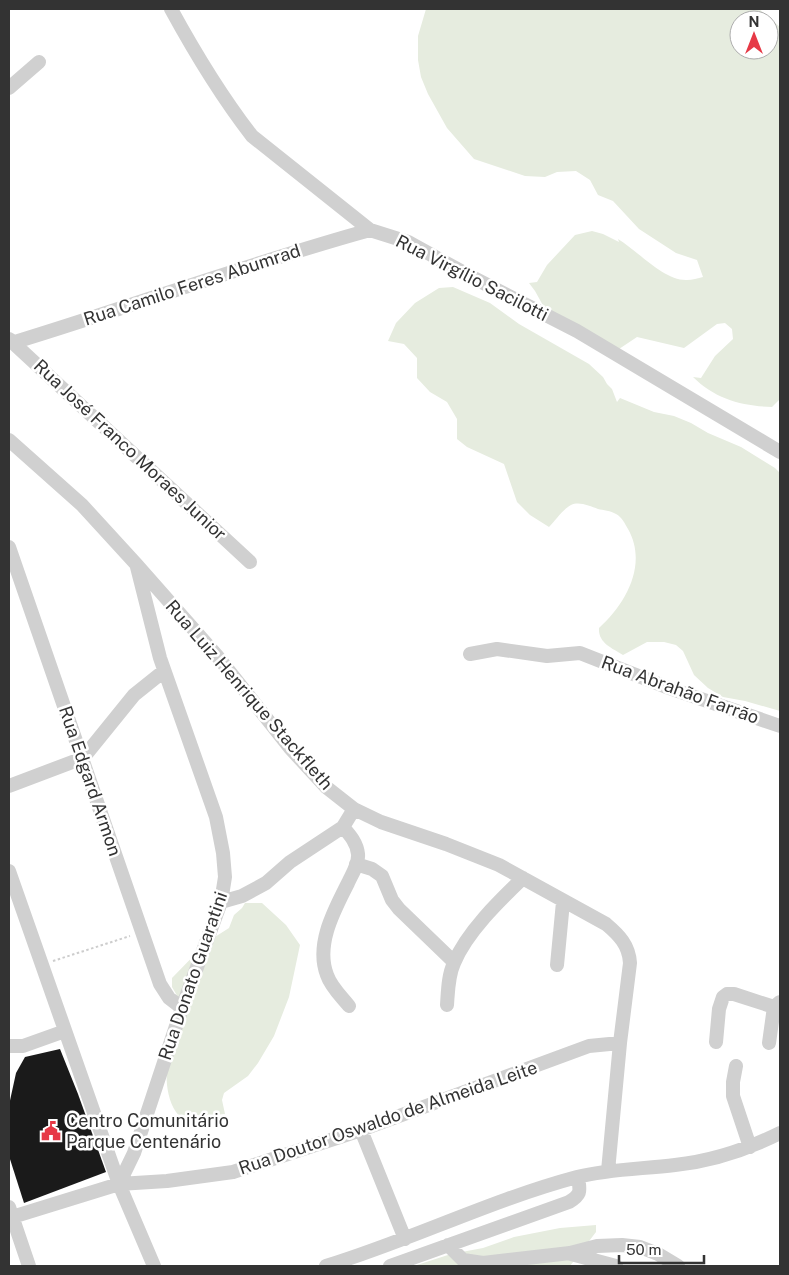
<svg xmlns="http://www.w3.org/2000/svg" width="789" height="1275" viewBox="0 0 789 1275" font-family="'Public Sans',sans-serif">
<rect width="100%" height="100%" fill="#fff"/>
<path fill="#e6ecdf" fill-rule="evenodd" d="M426 9H759L780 27V399L772 407C742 406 715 399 693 377L701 378 715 356 733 339 732 329 725 323 717 324 684 348 637 337 616 351 545 309 535 291 529 283 537 282 547 265 575 235 592 231 603 234 619 242 618 239C638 251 664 281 687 280 692 280 698 278 703 277L697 260 676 253 639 229 613 201 598 195 590 180 576 171 557 172 545 177 525 176 474 159 447 128 428 94 421 77 418 60V36ZM739 20H769V50H739Z
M453 287 490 303 519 324 589 364 603 377 607 384 612 389 617 402 620 398 654 412 674 416 691 423 708 433 741 447 775 468 780 473V711L745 701 723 697 708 688 694 675 683 651 676 645 664 642H647L623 655C612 648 598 643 599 628 626 604 648 564 628 529 625 524 622 517 616 514 611 511 603 510 598 509 590 506 579 501 571 505 563 509 555 521 549 527L530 515 517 502 504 464 467 447 457 439V419L447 402 430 392 417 378V358L404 344 388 341 396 323 415 303 439 288Z
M245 903H262L286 925 300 945 289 997 274 1036 258 1063 248 1076 224 1093 222 1100 225 1114C218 1115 211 1115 205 1117 199 1119 194 1125 187 1122 182 1120 180 1117 176 1112 156 1082 173 1032 179 999L172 987V978L207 942 229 928 234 915 242 908Z
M596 1225V1232L570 1266H414L451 1254 483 1248 514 1237 560 1228Z"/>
<path fill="#1a1a1a" d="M60 1049 78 1094 106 1172 24 1203 9 1156V1105L16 1073 25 1057Z"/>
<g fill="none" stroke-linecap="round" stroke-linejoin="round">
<path stroke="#cdcdcd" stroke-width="2" stroke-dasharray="2.5 2.5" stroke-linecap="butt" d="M53 961 130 936"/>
<path stroke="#d0d0d0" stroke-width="14" d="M171 9C195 53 221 96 252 136L370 230 408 242 468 275 577 331 780 452
M9 88 39 62
M9 339 250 562
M15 342C133 306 250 263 370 230
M9 440 82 505 136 564 218 657 290 748 326 787 354 809 381 822 446 844 499 865 606 924C619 935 629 945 630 963L620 1043 608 1171
M9 547 160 984 169 998 182 1008
M470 654 497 649 547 656 580 653 669 688 780 726
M9 786 83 758 134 695 164 671
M343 827C350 835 357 843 358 854 359 864 352 874 348 883 335 909 315 944 327 975 331 987 341 996 349 1006
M356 864 372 869 382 876 392 900 399 909 454 962
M9 871 119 1184 154 1266
M221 902 242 896 266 883 290 862 343 827 354 809
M557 965 563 902
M447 1005C448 991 448 976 454 963 467 932 499 901 523 878
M716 1042 719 1009 723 997 727 994H734L774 1007
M769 1043 774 1007 780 1002
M9 1046H23L65 1031
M736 1066 733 1082V1096L750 1147
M361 1130 405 1239
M119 1184 134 1153 182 1008 221 902 225 877 223 853 216 817 160 658 137 567
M9 1207 29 1266
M9 1218 119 1184 167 1181 233 1172 361 1130 589 1046 620 1043
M448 1245 463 1260 483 1263 570 1253 597 1246 622 1245 640 1247 658 1254 678 1266
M571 1254 616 1266
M326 1266C411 1240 491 1200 577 1177 609 1169 643 1169 675 1165 713 1161 746 1150 780 1133
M390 1266 569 1202C582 1194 580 1191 578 1177"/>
</g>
<defs>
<symbol id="civic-bare" viewBox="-9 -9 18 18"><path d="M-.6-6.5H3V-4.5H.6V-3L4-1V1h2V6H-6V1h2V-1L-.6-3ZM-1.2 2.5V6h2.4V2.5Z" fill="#e63946" stroke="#fff" stroke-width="2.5" paint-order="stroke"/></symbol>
</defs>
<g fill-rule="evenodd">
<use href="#civic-bare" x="37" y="1117" width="28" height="28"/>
</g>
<g text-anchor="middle" stroke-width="5" stroke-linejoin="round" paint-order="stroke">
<g font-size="18" fill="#333" stroke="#fff">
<text transform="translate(472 278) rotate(27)" y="6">Rua Virgílio Sacilotti</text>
<text transform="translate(192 285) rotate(-18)" y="6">Rua Camilo Feres Abumrad</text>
<text transform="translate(130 450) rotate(43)" y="6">Rua José Franco Moraes Junior</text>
<text transform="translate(680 690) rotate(20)" y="6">Rua Abrahão Farrão</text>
<text transform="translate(249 695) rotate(49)" y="6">Rua Luiz Henrique Stackfleth</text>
<text transform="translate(90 781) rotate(71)" y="6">Rua Edgard Armon</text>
<text transform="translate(193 976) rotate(-71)" y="6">Rua Donato Guaratini</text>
<text transform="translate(388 1118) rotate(-19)" y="6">Rua Doutor Oswaldo de Almeida Leite</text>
</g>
<g font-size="18" fill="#333" stroke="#fff" text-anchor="start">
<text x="66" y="1127">Centro Comunitário<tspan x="66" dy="21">Parque Centenário</tspan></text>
</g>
</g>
<rect width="789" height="1275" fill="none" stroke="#333333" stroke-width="20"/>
<g transform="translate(754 35)"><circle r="24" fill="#ffffff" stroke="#adadad"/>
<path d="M0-4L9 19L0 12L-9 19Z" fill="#e63946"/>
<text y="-8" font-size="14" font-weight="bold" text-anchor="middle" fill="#333333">N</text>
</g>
<path d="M619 1255v8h85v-8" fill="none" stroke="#333333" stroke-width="2.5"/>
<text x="626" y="1255" font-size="15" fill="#333333" stroke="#ffffff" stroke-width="4" paint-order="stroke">50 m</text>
</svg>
